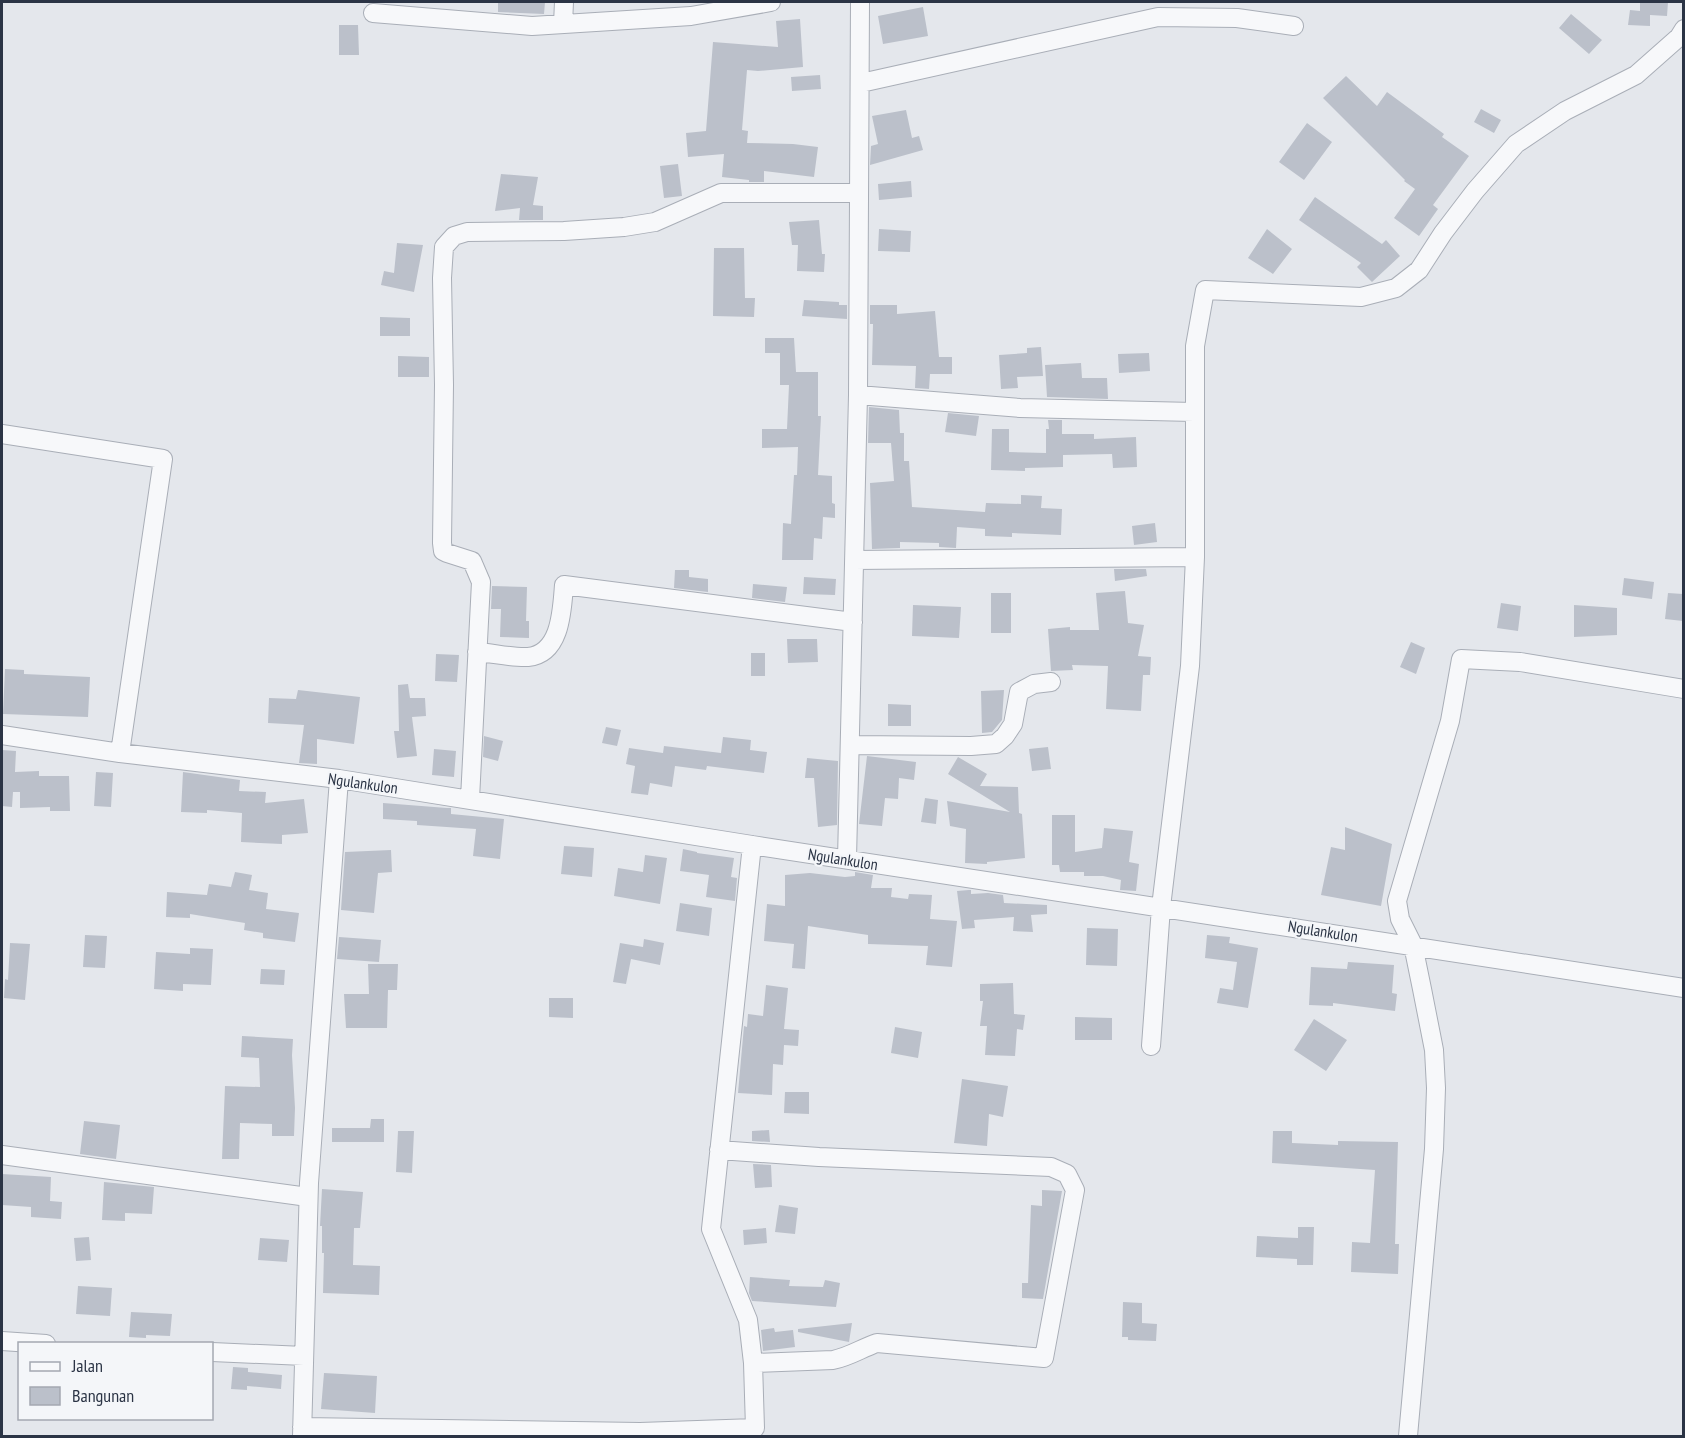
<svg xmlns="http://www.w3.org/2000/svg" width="1685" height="1438" viewBox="0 0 1685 1438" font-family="'PT Sans Narrow',sans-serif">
<rect width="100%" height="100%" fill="#e4e7ec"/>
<path fill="#bbc0ca" d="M498 2H545L544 14 498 12Z
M1640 2H1668L1667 16 1650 15V26L1628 25 1630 10 1640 11Z
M923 7 928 36 883 44 878 16Z
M1571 14 1602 40 1589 54 1559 28Z
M800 19 803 67 758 71 747 70 742 130 748 131 747 143 793 144 818 147 814 177 764 171V182H749V180L722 177 724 154 688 157 686 133 706 131 713 42 778 47 776 21Z
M339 25H358L359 55H339Z
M820 75 821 89 792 91 791 77Z
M1346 76 1377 106 1387 92 1444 134 1442 137 1469 156 1433 205 1438 209 1419 236 1394 218 1415 189 1404 181 1405 180 1323 98Z
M1481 109 1501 120 1494 133 1474 122Z
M906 110 912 138 919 136 923 150 870 165 871 146 878 144 872 116Z
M1307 123 1332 142 1304 180 1279 162Z
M678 164 682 196 664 198 660 166Z
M501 174 538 177 533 205 543 206V220H519L520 208 495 211Z
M911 181 912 197 879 200 878 184Z
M1315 197 1382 244 1386 240 1400 256 1372 282 1357 267 1361 263 1299 220Z
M819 220 822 254H825L824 272 797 271 798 245H792L789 222Z
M879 229 911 231 910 252 878 251Z
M1267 229 1292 249 1273 274 1248 258Z
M397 243 423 245 414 292 381 285 384 271 394 273Z
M714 248H744L745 298H755L754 317 713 316Z
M804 300 839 302V305H847V319L802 316Z
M870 305H897V314L935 311 939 357H952V374H930L929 389 915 388 916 366 872 365 873 324H870Z
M380 317 410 318V336H380Z
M765 338H794L796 372H818V416H821L818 475 832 476V503L835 504V518L823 517 822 539 814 538 813 560H782L783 523 791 524 794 475H797L798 447 762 448V429H787L789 385H780V353H765Z
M1041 347 1043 376 1017 377 1018 388 1001 389 999 355 1027 353V348Z
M1149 353 1150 371 1119 373 1118 354Z
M398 356 429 357V377H398Z
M1081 363 1082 378H1107L1108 399 1047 397 1045 365Z
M869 407 899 410 900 433H904V461H909L912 507 985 512 986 503 1021 504V495L1042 496 1041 508 1062 509 1061 535 1012 533V537L985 536V529L957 527 956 548 939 547V543L900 542V548L872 549 870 483 894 481 891 443H868Z
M948 413 979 416 976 436 945 432Z
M1048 420H1062V434H1094V439L1136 437 1137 467 1113 468 1112 454 1063 455V467L1025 468V471L991 470 992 429H1009V452L1046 453V429H1049Z
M1155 523 1157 542 1134 545 1132 526Z
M1114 569H1146L1147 576 1115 581Z
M675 570H689V577L708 579V592L674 588Z
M804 577 836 579 835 595 803 594Z
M1624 578 1654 582 1652 599 1622 595Z
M753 584 787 587 785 602 752 598Z
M492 586 527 587 526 621H529V638L500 637 501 609H491Z
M1125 591 1128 623 1144 625 1138 656 1151 657 1150 675H1143L1141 711 1106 709 1108 666 1072 665 1073 670 1051 671 1048 629 1070 627V630H1099L1096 593Z
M991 593H1011V633H991Z
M1668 593 1683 594V621L1665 619Z
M1501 603 1521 606 1518 631 1497 628Z
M913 605 961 607 959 638 912 636Z
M1574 605 1617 608V635L1574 637Z
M787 639H817L818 662 788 663Z
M1411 642 1425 648 1416 674 1400 667Z
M751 653H765V676H751Z
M436 654 459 655 457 682 435 681Z
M5 669 24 670V674L90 677 88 717 3 714Z
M408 684 410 698H425L426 716 412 717 417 756 397 758 394 731H399L398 685Z
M298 690 360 697 354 744 317 739V764L299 763 304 725 268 723 269 698 296 699Z
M1004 690 1002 720 992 732 982 733 981 691Z
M888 704 911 705V726H888Z
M606 727 621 730 617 746 602 743Z
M484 736 503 741 498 761 483 757Z
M723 737 751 740 750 750 767 752 764 773 707 766 706 770 675 766 672 787 650 783 648 795 631 793 635 766 626 764 629 748 663 753 664 746 721 753Z
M1048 747 1051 769 1032 771 1029 749Z
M434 749 456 751 454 777 432 775Z
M2 750 16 751 15 772 39 771V776H69L70 811H50V807L20 808V792H13L12 807 2 806Z
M867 756 916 762 914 780 899 778 898 799 885 798 882 826 859 824Z
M958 757 987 774 980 786 1018 787 1019 813 1022 814 1025 858 987 862V864L965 863 966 829 950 826 947 801 1010 812 948 774Z
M807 758 838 761 837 825 818 827 814 778H805Z
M96 772 113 773 111 807 94 806Z
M183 772 240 780 239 791 266 792 265 803 304 799 308 833 282 835V844L241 842 242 813 207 810V813L181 812Z
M925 798 938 800 936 824 921 822Z
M383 803 447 808H451V814L504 819 500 859 473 856 476 829 417 825V821L383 819Z
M1052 815H1075V852L1102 848 1104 828 1133 831 1129 862 1139 864 1136 891 1120 890 1121 880 1103 876H1084V872H1060L1059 865H1052Z
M1345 827 1392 844 1381 906 1321 895 1331 847 1345 850Z
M564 846 594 848 592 877 561 874Z
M683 849 697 852V853L734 858 731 877 737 878 735 901 706 897 709 875 680 871Z
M391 850 392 872 378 873 374 913 341 910 345 852Z
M645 855 667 858 660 904 614 896 618 868 643 872Z
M235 872 252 875 249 890 268 893 266 909 299 913 295 942 263 938V933L244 930 245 923 190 914V918L166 917 167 892 207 895 209 884 231 887Z
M855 872 873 875 871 888H892L891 897 908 899 909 894 932 895 930 919 957 921 952 967 926 965 928 946 868 944V935L808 926 805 969 792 968 794 944 764 941 767 904 785 906V875L810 873 845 877 855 876Z
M969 890H971V894L988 893 1003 895 1004 903 1047 905V914L1031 915 1033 932 1013 931 1014 917 974 920 975 928 962 929 957 891Z
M680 903 712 908 709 936 676 931Z
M1087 928 1118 929 1117 966 1086 965Z
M85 935 107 936 105 968 83 967Z
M1207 935 1230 937 1229 943 1258 948 1248 1008 1217 1003 1220 988 1233 990 1237 962 1205 958Z
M339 937 381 940 379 962 337 959Z
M644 939 664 943 660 965 631 959 626 984 613 982 620 943 643 947Z
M10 943 30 944 25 1000 4 998 5 979 8 980Z
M190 948 213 949 211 985 183 984V991L154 989 156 952 190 954Z
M1348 962 1394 965 1392 993 1397 994 1395 1011 1333 1003V1006L1309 1005 1311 967 1347 969Z
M368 964H398L397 990H388L387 1028H346L344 994H369Z
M261 969 285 970 284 985 260 984Z
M1013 983 1014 1014 1025 1015 1023 1030 1017 1029 1015 1056 985 1055 987 1026H980L983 1001H980V984Z
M766 985 788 988 784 1029 799 1030 798 1046 784 1045 783 1065 773 1064 772 1095 738 1093 744 1026 747 1027 748 1014 763 1016Z
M549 998H573V1018L549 1017Z
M1075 1017 1112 1018V1040H1075Z
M1314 1019 1347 1040 1326 1071 1294 1050Z
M895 1027 922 1032 918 1058 891 1053Z
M242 1036 293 1039 292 1055 295 1108 294 1136H272V1124L240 1123 239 1159H222L225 1086 260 1087 259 1058 241 1057Z
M962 1079 1008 1086 1003 1117 989 1114 987 1146 954 1143Z
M785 1092H809V1114L784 1113Z
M371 1119H384V1142H332V1128H370Z
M84 1121 120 1125 116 1159 80 1154Z
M769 1130 770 1142 752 1141V1131Z
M398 1131H414L412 1173 396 1172Z
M1273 1131H1292V1143L1338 1145V1141L1398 1142 1395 1244H1399L1398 1274 1351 1272 1352 1242 1370 1243 1375 1170 1272 1163Z
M753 1164 771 1165 772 1187 755 1188Z
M2 1174 51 1177 50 1201 62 1202 61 1219 31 1217V1207L2 1205Z
M104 1182 154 1187 152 1214 125 1213V1221L102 1220Z
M322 1189 363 1192 360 1228H354L353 1265 380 1266 379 1295 323 1293 324 1253H322V1226H320Z
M1042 1190 1062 1191 1043 1299 1022 1298V1283H1028L1031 1205 1042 1206Z
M779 1205 798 1208 795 1234 775 1232Z
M1298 1227H1314L1313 1265H1297V1259L1256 1257 1257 1236 1298 1238Z
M766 1228 767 1243 744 1245 743 1230Z
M89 1237 91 1260 76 1261 74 1238Z
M260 1238 289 1240 287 1262 258 1260Z
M750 1277 790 1280 789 1286 823 1287 825 1280 840 1283 836 1307 752 1301 749 1293Z
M78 1286 112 1288 110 1316 76 1314Z
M1123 1302 1142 1303V1323L1157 1324 1156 1341 1128 1340V1337H1122Z
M131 1312 172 1314 170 1336 146 1335V1338L129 1337Z
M852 1323 849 1342 798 1332V1329Z
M774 1328 775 1332 793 1330 795 1347 763 1351 761 1330Z
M233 1367 248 1368V1372L282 1375 281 1389 247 1386V1390L231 1389Z
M324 1373 377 1376 375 1413 321 1409Z"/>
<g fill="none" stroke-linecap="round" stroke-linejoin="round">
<defs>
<path id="minor" d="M373 13 532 26 691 16 771 2
M563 24 564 2
M861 83 1158 17 1237 18 1294 26
M858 395 1020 408 1194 412
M2 434 163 459 120 753
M854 560 1195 557
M477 652C493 653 512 658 528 657 561 654 562 610 564 585L853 622
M2 735 120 753 339 779 752 845 1684 988
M850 745 971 746 996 744 1005 736 1013 724 1019 692 1034 684 1051 682
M470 799 481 582 472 561 447 553 443 551 442 543 444 385 442 278 444 247 454 236 467 232 564 231 624 227 655 222 721 193H858
M847 859 858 395 860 2
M1151 1046 1161 907 1190 666 1195 557V346L1205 290 1361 297 1396 288 1419 270 1443 233 1475 191 1516 144 1565 111 1636 75 1679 37 1684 29
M719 1150 819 1157 1051 1167 1067 1174 1075 1190 1044 1358 877 1343C862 1348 849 1357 833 1360L753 1363
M2 1155 308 1197
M2 1341 46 1344
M212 1352 304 1356
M302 1427 640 1432 755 1428 753 1363 748 1320 711 1229 752 845
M302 1436 309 1183 339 779
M1408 1436 1434 1149 1436 1088 1434 1050 1422 989 1413 945 1400 919 1397 901 1450 721 1461 659 1520 662 1684 689"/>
</defs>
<use href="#minor" stroke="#a9aeb7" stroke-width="20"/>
<use href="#minor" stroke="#f7f8fa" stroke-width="18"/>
</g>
<g text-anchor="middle" stroke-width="4.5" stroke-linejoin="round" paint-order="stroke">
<g font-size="16" fill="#2b3445" stroke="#f4f6f9">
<text transform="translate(363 783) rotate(8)" y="6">Ngulankulon</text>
<text transform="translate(843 859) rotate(9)" y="6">Ngulankulon</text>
<text transform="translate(1323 931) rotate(9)" y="6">Ngulankulon</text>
</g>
</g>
<rect width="1685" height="1438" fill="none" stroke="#2b3445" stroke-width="6"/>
<rect x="18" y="1342" width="195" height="78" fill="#f4f6f9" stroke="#a4a8b1" stroke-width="1.5"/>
<rect x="30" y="1362" width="30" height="9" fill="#f7f8fa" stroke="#a4a8b1" stroke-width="1.5"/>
<text x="72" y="1372" font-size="18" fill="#2b3445">Jalan</text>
<rect x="30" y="1387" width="30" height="18" fill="#bbc0ca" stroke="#a4a8b1" stroke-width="1.5"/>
<text x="72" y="1402" font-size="18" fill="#2b3445">Bangunan</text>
</svg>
